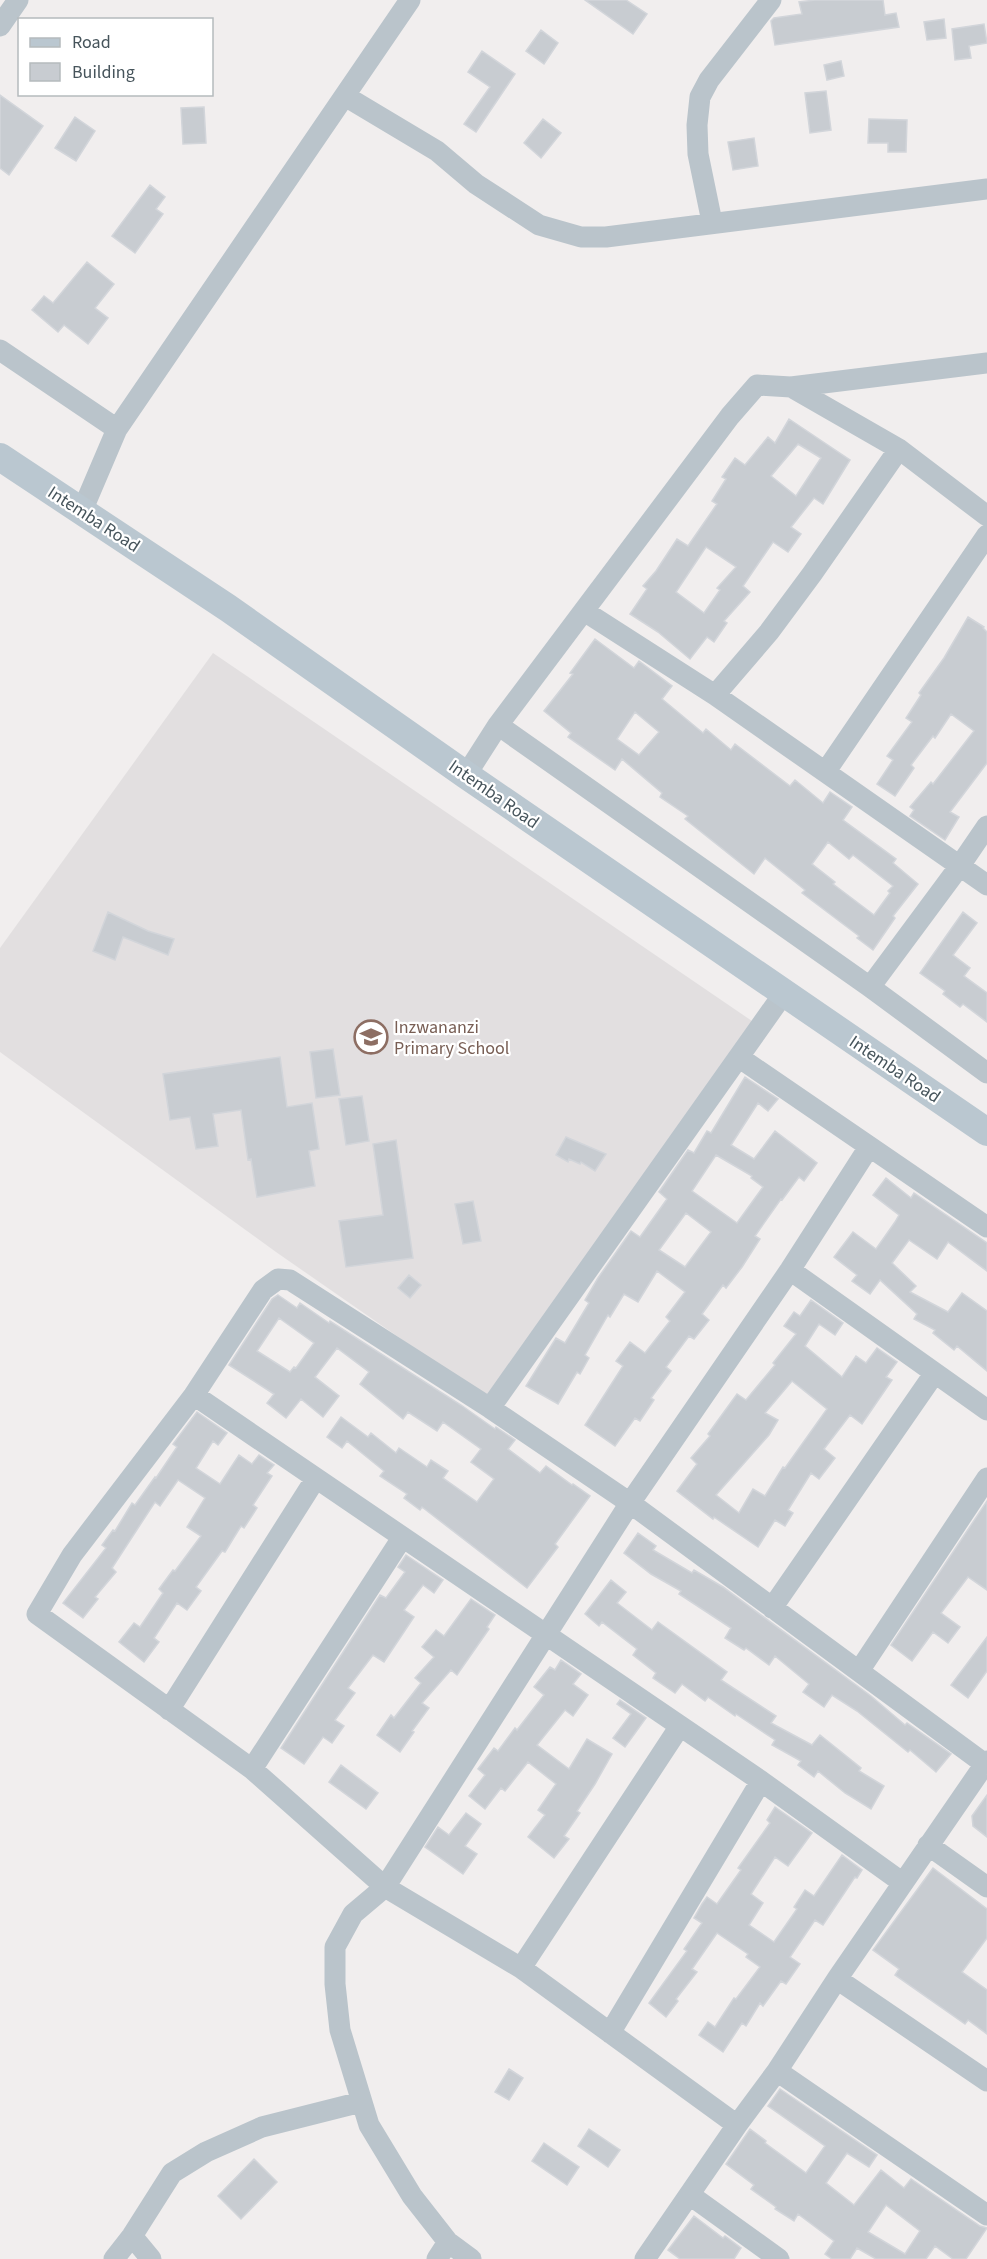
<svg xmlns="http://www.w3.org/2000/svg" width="987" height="2259" viewBox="0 0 987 2259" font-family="'Source Sans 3',sans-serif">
<rect width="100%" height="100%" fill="#f1eeee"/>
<path fill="#e2dfe0" d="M213 653 752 1021 489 1400 276 1252 0 1052V948Z"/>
<path fill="#c8ccd1" stroke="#d2d5da" stroke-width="1.5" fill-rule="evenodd" d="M585 0H626L647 14 633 34Z
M815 0H883L885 15 896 13 899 27 775 45 771 21 774 18 802 14 799 2Z
M944 19 946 38 927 40 924 22Z
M984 24 987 43 969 46 971 58 955 60 952 29Z
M541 30 558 43 544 64 526 51Z
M482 51 515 74 476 132 464 124 490 87 468 72Z
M841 61 844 76 827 80 824 65Z
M826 91 831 130 810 133 805 93Z
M0 95 43 126 9 175 0 168Z
M204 107 206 143 183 144 181 108Z
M75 117 95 131 76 161 55 148Z
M543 119 561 133 541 158 524 143Z
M869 119 907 120 906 152H888V143H868Z
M754 138 758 166 733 170 728 142Z
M150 185 165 197 156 209 163 214 135 253 112 236Z
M87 262 114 284 95 308 108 318 88 344 64 325 58 332 32 310 44 296 53 303Z
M789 419 850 460 823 504 814 498 791 527 801 534 788 552 773 542 743 586 750 592 724 621 727 623 714 642 707 637 690 659 658 632 630 614 647 589 643 586 656 571 677 539 688 546 717 504 712 501 726 479 722 477 735 458 745 465 768 437 775 443ZM798 444 821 458 796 496 771 476ZM706 547 736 567 717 588 720 590 704 613 676 592Z
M968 617 984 627 983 628 987 632V763L950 812 959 817 945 840 910 816 914 810 910 807 931 782 933 784 974 731 951 714 935 738 933 736 911 765 914 768 895 796 877 784 893 760 887 756 912 722 906 718 921 695 919 693 944 658Z
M595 639 634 668 639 661 672 686 662 699 703 733 706 729 731 750 735 744 790 786 795 780 823 803 830 792 852 807 843 820 896 859 893 863 918 884 893 916 895 918 873 950 857 938 859 936 802 893 805 890 765 858 754 874 685 819 688 816 660 797 662 793 622 759 615 770 568 737 571 733 544 711 573 674 570 673ZM635 712 659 732 639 755 617 739ZM828 842 849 859 853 855 893 886 888 891 890 893 874 915 833 884 835 882 812 864Z
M108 912 148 931 174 939 168 955 123 937 115 960 93 951Z
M963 912 977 923 953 955 970 968 964 976 987 993V1022L963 1004 960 1007 943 994 945 991 920 973Z
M333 1049 340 1095 316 1098 310 1052Z
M280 1057 287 1107 312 1103 319 1149 309 1151 315 1186 257 1197 251 1159 248 1160 241 1110 213 1114 218 1146 196 1149 190 1117 170 1120 163 1074Z
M745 1077 778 1099 768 1111 758 1103 731 1145 754 1159 775 1131 817 1163 804 1181 799 1177 782 1200 781 1199 755 1236 760 1239 742 1267 726 1288 723 1285 702 1314 709 1320 694 1339 689 1336 666 1367 671 1371 651 1398 654 1400 640 1421 635 1418 615 1446 585 1425 623 1366 616 1361 630 1342 645 1353 670 1321 666 1317 685 1292 657 1271 638 1302 624 1294 610 1317 608 1315 585 1355 589 1358 580 1374 577 1372 558 1404 526 1386 556 1338 565 1343 589 1303 585 1300 598 1278 631 1231 640 1237 667 1199 659 1192 688 1150 694 1153 707 1131 711 1133ZM716 1155 752 1176 751 1178 763 1187 737 1223 692 1191ZM686 1213 711 1232 685 1267 659 1250Z
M362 1096 369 1141 346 1145 339 1099Z
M566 1137 606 1154 595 1171 581 1162 580 1164 569 1159 568 1162 556 1155Z
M396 1140 413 1258 346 1267 339 1221 383 1215 373 1144Z
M886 1178 911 1198 914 1193 987 1243V1271L948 1242 937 1259 909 1240 892 1263 916 1286 910 1292 948 1312 962 1293 987 1311V1371L957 1346 954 1350 933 1333 935 1330 914 1319 917 1314 880 1280 870 1294 852 1281 857 1275 834 1257 853 1232 876 1249 895 1222 899 1215 873 1195Z
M473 1201 481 1241 463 1244 455 1204Z
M409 1275 421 1285 410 1298 398 1288Z
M278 1295 297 1308 300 1303 329 1323 330 1321 461 1405 495 1429 496 1427 515 1440 508 1449 540 1473 546 1466 572 1485 573 1484 590 1496 555 1544 558 1547 527 1588 422 1507 420 1510 404 1498 407 1494 380 1476 384 1471 347 1441 342 1448 327 1437 341 1417 368 1437 371 1433 396 1453 399 1448 427 1467 431 1460 448 1471 443 1478 477 1502 494 1479 471 1462 481 1449 443 1422 437 1431 408 1412 403 1419 360 1384 369 1372 337 1348 315 1377 339 1396 323 1417 301 1399 286 1418 267 1403 274 1394 229 1365 272 1299ZM279 1318 314 1343 296 1368 294 1367 290 1372 257 1351Z
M811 1300 843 1323 835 1335 819 1324 805 1346 842 1377 856 1356 866 1363 877 1348 897 1362 886 1377 892 1380 862 1424 850 1415 824 1449 835 1458 819 1479 811 1473 788 1510 793 1513 785 1526 775 1520 758 1547 714 1517 713 1519 677 1491 697 1464 691 1458 710 1436 708 1434 737 1394 746 1400 775 1365 773 1363 796 1334 784 1326 794 1312 800 1316ZM792 1381 827 1409 785 1468 783 1467 765 1496 753 1489 739 1513 716 1495 769 1435 778 1420 765 1413Z
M197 1412 227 1433 218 1445 213 1441 196 1468 220 1484 239 1455 252 1464 259 1455 274 1465 267 1473 272 1476 253 1505 257 1508 244 1528 241 1526 225 1552 222 1551 196 1587 201 1591 187 1610 177 1603 154 1638 159 1642 144 1662 119 1642 134 1623 140 1627 163 1593 159 1589 173 1570 175 1571 201 1536 187 1527 205 1498 178 1480 160 1506 155 1502 112 1568 116 1572 95 1597 98 1599 83 1618 63 1603 106 1548 102 1545 113 1530 115 1531 132 1503 135 1505 155 1477 156 1478 177 1447 173 1444Z
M987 1501V1590L968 1577 941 1613 960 1627 948 1643 933 1632 912 1661 891 1645Z
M638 1533 656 1546 653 1550 692 1573 694 1570 723 1587 871 1696 905 1725 907 1723 951 1754 936 1772 910 1750 908 1752 857 1711 832 1695 824 1707 803 1692 809 1684 775 1656 769 1665 746 1648 744 1650 725 1638 731 1628 679 1594 681 1591 651 1574 624 1553Z
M406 1555 443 1580 434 1593 423 1585 404 1610 414 1617 384 1662 373 1655 348 1688 355 1693 335 1720 344 1726 332 1743 323 1737 304 1764 281 1748 380 1595 386 1598 405 1572 398 1567Z
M611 1580 626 1592 617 1603 652 1630 658 1622 727 1672 721 1680 776 1716 771 1723 812 1745 820 1735 861 1768 859 1771 884 1786 871 1809 845 1793 818 1771 814 1777 798 1765 801 1761 772 1745 775 1740 736 1714 735 1716 708 1697 705 1701 682 1684 675 1693 653 1678 656 1673 633 1655 637 1649 602 1622 599 1626 585 1614Z
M471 1599 495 1615 487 1627 489 1629 457 1675 451 1670 422 1703 429 1708 412 1731 414 1732 400 1752 377 1735 391 1715 394 1718 421 1683 415 1678 434 1657 422 1647 436 1630 444 1636Z
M987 1637V1671L968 1698 951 1685Z
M561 1660 581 1674 573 1684 588 1695 573 1716 565 1710 537 1745 569 1769 587 1739 612 1754 595 1784 577 1811 580 1813 564 1836 569 1839 554 1858 528 1837 545 1815 538 1810 556 1784 528 1762 505 1791 501 1788 485 1809 469 1796 485 1775 478 1769 494 1748 498 1751 515 1728 517 1730 544 1695 534 1687 550 1667 555 1670Z
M620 1700 646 1718 625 1747 613 1738 631 1714 617 1704Z
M341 1765 378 1793 366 1809 329 1782Z
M987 1795V1837L973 1826 972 1816Z
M775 1807 812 1833 788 1866 775 1857 751 1894 763 1903 749 1925 774 1942 797 1909 794 1907 805 1890 814 1896 842 1855 862 1870 857 1878 855 1877 823 1925 815 1920 790 1957 800 1964 786 1984 781 1981 763 2006 760 2003 746 2026 742 2023 723 2052 699 2035 708 2022 715 2027 734 1998 736 1999 760 1967 746 1957 748 1954 717 1933 692 1969 697 1972 676 1999 678 2001 666 2017 649 2003 687 1951 684 1949 702 1923 694 1918 702 1904 707 1897 717 1904 741 1870 738 1868 770 1823 767 1820Z
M466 1813 481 1824 465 1846 477 1854 463 1874 425 1847 438 1827 449 1835Z
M933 1868 987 1909V1938L962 1972 987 1990V2034L968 2020 965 2024 895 1975 899 1969 873 1950Z
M509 2069 523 2078 509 2100 495 2092Z
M780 2089 877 2155 869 2167 847 2153 826 2183 854 2205 881 2170 904 2188 911 2179 980 2226 987 2228 966 2259H953L935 2246 926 2259H876L857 2248 850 2259H832L825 2254 834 2241 798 2214 794 2221 775 2209 776 2207 751 2189 754 2185 726 2164 750 2129 766 2141 765 2143 806 2173 825 2146 768 2106ZM886 2205 920 2231 905 2254 868 2232Z
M589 2129 620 2150 608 2167 578 2146Z
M544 2143 579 2167 567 2185 532 2161Z
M254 2159 277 2182 241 2219 218 2196Z
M694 2216 723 2238 725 2236 741 2248 734 2259H680L668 2250Z"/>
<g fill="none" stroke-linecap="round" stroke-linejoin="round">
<path stroke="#bac4cb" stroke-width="21" d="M0 26 18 0
M345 96 437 151 476 184 539 225 581 237H606L987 189
M712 222 698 154 697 125 700 97 709 80 771 0
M0 350 117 429
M791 387 987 363
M82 511 117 429 410 0
M584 611 715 695 987 885
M715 695 769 632 812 574 899 449
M498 725 870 987 987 1073
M826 771 987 535
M466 775 498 725 730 416 757 385 791 387 899 449 987 516
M870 987 959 867 987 826
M740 1058 987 1227
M790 1270 987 1410
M194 1395 761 1781 903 1883
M490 1408 784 993
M772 1608 934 1374
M859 1671 987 1478
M169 1710 316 1478
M252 1769 402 1538
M928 1845 987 1887
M521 1968 680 1726
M837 1979 987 2081
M610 2033 761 1781
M777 2071 987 2215
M737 2125 521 1968 385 1887 252 1769 37 1614 72 1555 194 1395 263 1290 278 1279 290 1280 490 1408 630 1503 985 1764
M690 2195 779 2259
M132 2236 151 2259
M114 2259 132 2236 172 2173 206 2152 262 2127 361 2102
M437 2259 448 2242
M471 2259 448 2242 412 2196 369 2125 340 2030 335 1984V1947L353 1914 385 1887 630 1503 790 1270 869 1147
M645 2259 737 2125 777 2071 837 1979 987 1761"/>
<path stroke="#bac7d0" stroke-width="28" d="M0 457 228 608 466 775 987 1132"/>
</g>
<defs>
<symbol id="school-ring" viewBox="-11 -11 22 22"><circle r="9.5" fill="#fff" stroke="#8d6e63" stroke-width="1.5"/><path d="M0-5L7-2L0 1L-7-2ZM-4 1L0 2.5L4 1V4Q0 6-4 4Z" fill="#8d6e63"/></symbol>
</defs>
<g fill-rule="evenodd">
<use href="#school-ring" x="352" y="1018" width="38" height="38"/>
</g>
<g text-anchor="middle" stroke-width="4.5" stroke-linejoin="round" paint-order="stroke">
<g font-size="18" fill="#46545b" stroke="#fff">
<text transform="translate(94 519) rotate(33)" y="6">Intemba Road</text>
<text transform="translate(494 794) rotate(35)" y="6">Intemba Road</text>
<text transform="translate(895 1069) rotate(34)" y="6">Intemba Road</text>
</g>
<g font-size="18" fill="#785e54" stroke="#fff" text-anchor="start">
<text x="394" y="1033">Inzwananzi<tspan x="394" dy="21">Primary School</tspan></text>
</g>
</g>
<rect x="18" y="18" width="195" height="78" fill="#ffffff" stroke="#b5bbbd" stroke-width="1.5"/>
<rect x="30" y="38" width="30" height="9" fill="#bac7d0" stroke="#b5bbbd" stroke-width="1.5"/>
<text x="72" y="48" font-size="18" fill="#46545b">Road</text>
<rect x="30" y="63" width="30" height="18" fill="#c8ccd1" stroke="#b5bbbd" stroke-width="1.5"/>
<text x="72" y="78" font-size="18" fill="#46545b">Building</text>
</svg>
